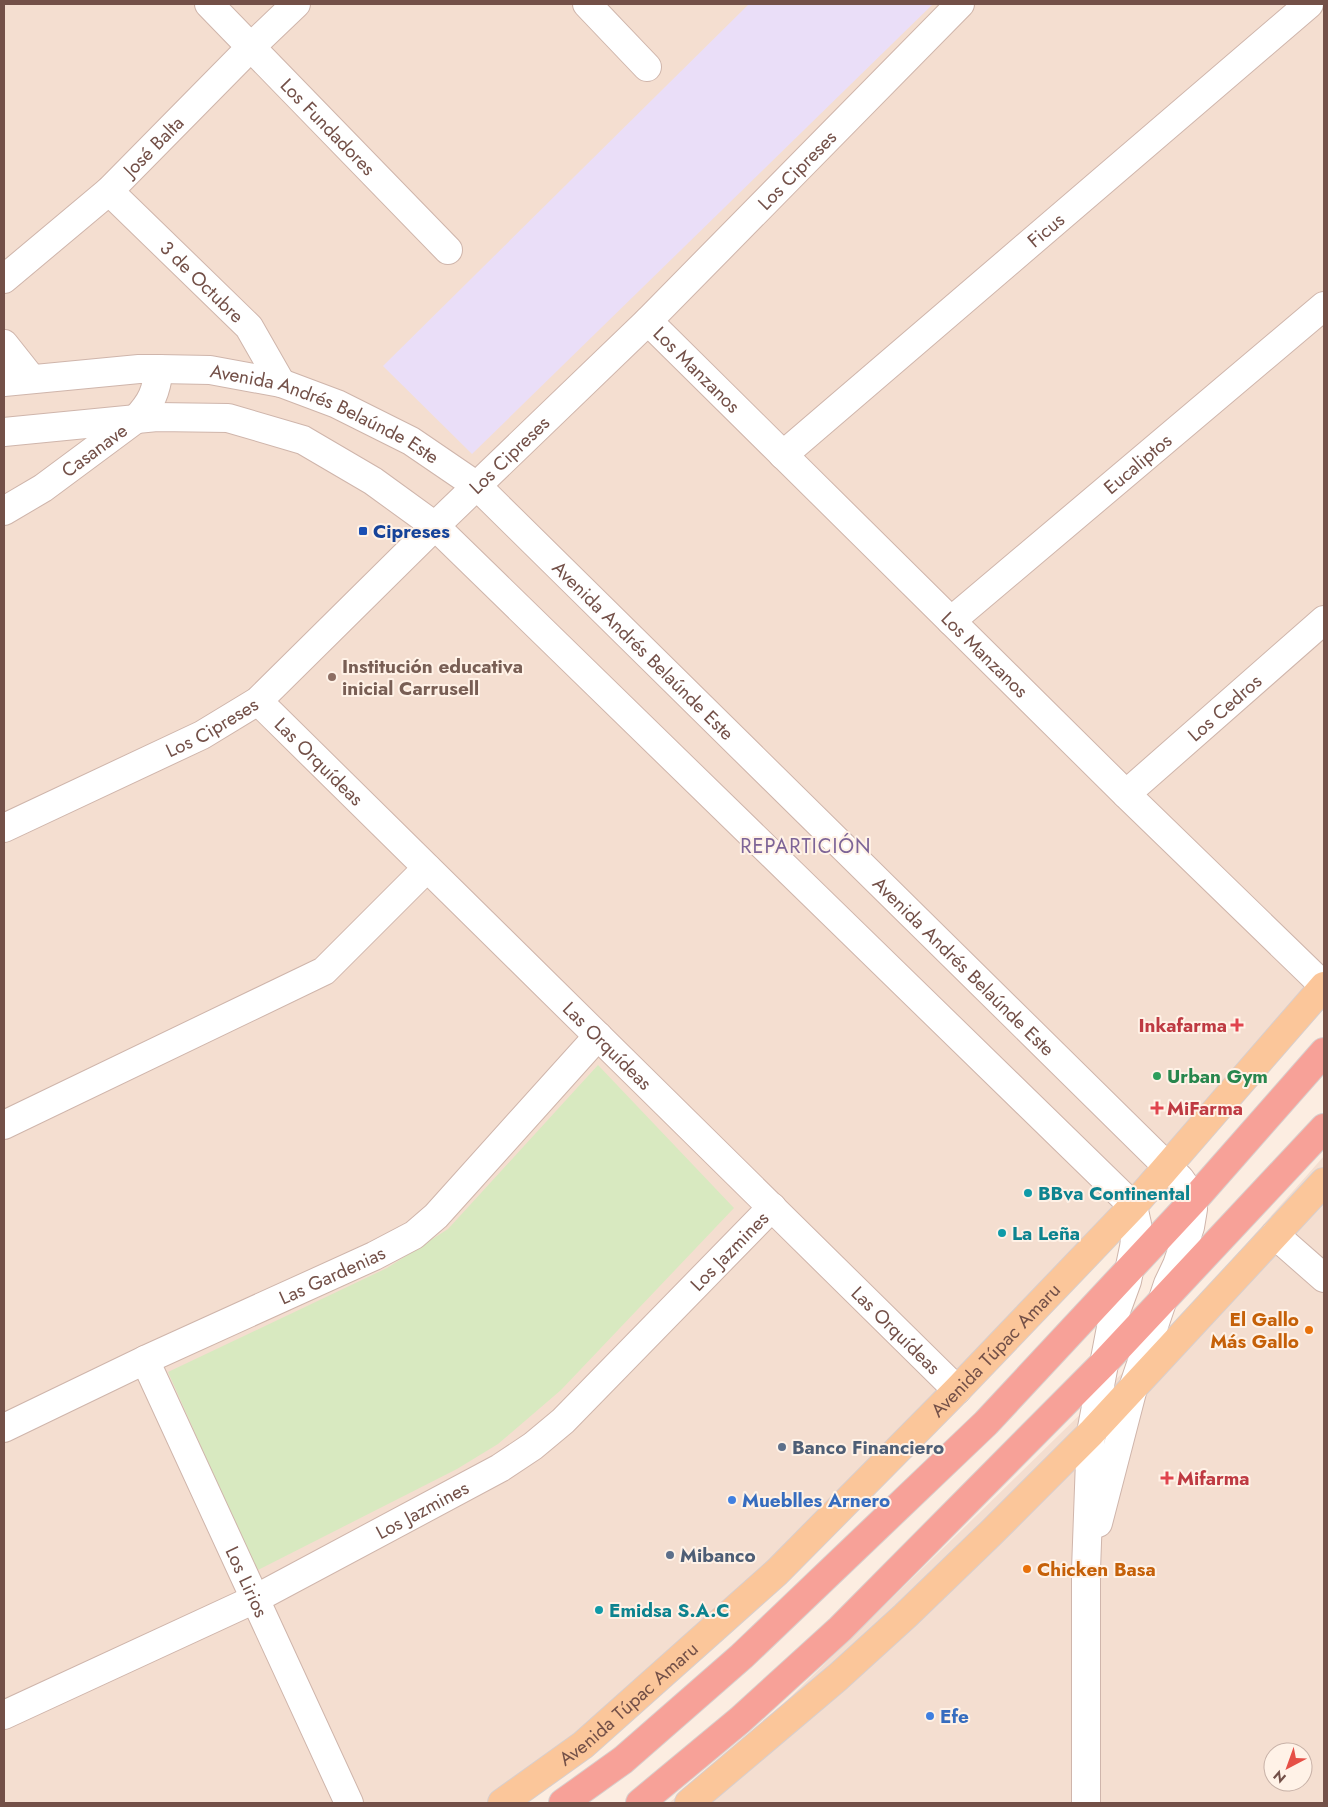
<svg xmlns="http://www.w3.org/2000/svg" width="1328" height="1807" viewBox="0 0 1328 1807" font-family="Jost,sans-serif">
<rect width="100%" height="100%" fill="#fcede1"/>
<path fill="#f4ded0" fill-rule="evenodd" d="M4 4H1324V1009L1050 1313 879 1489 705 1656 567 1773 524 1803H4Z
M1324 1156V1803H669L765 1722 1191 1306ZM1273 1752H1303V1782H1273Z"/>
<path fill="#eadef8" d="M749 4H933L472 454 383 366Z"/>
<path fill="#d8e9c0" d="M598 1065 734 1208 561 1390 498 1444 457 1469 256 1571 168 1372 387 1268 448 1229Z"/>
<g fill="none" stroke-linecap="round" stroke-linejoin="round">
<defs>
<g id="minor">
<path id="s1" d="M209 4 448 250"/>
<path d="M587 4 647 67"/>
<path id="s2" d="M109 191 249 327 281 383"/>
<path id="s3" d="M4 279 109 191 251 47 296 4"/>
<path id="s4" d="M648 321 1126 794 1324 986"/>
<path d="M4 344 31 378"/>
<path id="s5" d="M4 382 139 369H159L210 370 281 383 337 404 411 441 477 486 1180 1179 1190 1193 1193 1209 1190 1227 1177 1265 1168 1284 1133 1388 1098 1523"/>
<path d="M4 432 157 417 228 418 303 440 373 481 435 526 1133 1206 1137 1224 1134 1247 1127 1281 1112 1322 1091 1433 1086 1570V1803"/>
<path id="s6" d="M783 455 1309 4"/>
<path id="s7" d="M4 511 43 488 136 419C152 402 156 392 159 369"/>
<path id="s8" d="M951 621 1324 306"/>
<path id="s9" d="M258 701 957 1390"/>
<path id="s10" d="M1126 794 1324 620"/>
<path id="s11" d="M4 828 202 735 258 701 435 526 648 321 960 4"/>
<path d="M4 1125 324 971 427 868"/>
<path d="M1275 1235 1324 1278"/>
<path id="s12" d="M145 1360 349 1803"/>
<path id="s13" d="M4 1428 145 1360 374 1256 414 1235 436 1216 598 1036"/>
<path id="s14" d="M4 1715 255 1599 500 1468 533 1446 563 1421 772 1207"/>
</g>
<g id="major">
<path id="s15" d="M502 1803 583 1745 777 1572 957 1390 1133 1206 1324 986"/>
<path d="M689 1803 838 1677 905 1616 990 1534 1091 1433 1324 1182"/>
</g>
<path id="highway" d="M563 1803 623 1760 742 1656 986 1423 1192 1202 1324 1052
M640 1803 740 1720 840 1629 1103 1364 1324 1128"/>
</defs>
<use href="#minor" stroke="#cfb5ab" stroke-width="30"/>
<use href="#major" stroke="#d8cecc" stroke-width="30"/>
<use href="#highway" stroke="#d8cecc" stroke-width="30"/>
<use href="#minor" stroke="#fff" stroke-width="28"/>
<use href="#major" stroke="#fbc69a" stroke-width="28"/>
<use href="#highway" stroke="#f7a198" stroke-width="28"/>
</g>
<rect fill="#1a4fb4" stroke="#fff2e7" stroke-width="2" x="358" y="526" width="10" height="10" rx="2.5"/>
<circle fill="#8d6e63" stroke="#fff2e7" stroke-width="2" cx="332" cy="677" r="5"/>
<g fill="#e0444e" stroke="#fff2e7" stroke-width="2">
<path d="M1234.5 1017.5h5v5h5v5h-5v5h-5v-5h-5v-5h5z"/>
<path d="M1154.5 1100.5h5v5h5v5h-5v5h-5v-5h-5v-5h5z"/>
<path d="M1164.5 1470.5h5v5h5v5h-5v5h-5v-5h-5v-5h5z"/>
</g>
<circle fill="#2e9e5b" stroke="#fff2e7" stroke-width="2" cx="1157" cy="1076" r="5"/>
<g fill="#0f9aa8" stroke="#fff2e7" stroke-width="2">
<circle cx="1028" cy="1193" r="5"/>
<circle cx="1002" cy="1233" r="5"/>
<circle cx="599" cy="1610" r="5"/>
</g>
<g fill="#e8710a" stroke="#fff2e7" stroke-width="2">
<circle cx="1309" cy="1330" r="5"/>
<circle cx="1027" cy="1569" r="5"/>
</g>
<g fill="#5c6f8a" stroke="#fff2e7" stroke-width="2">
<circle cx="782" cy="1447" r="5"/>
<circle cx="670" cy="1555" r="5"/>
</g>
<g fill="#3f7fe0" stroke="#fff2e7" stroke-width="2">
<circle cx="732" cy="1500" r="5"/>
<circle cx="930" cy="1716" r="5"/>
</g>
<g text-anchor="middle" stroke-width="4" stroke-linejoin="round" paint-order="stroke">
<g font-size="19" fill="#735048" stroke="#fff2e7">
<text dy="7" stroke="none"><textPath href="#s1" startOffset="171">Los Fundadores</textPath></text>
<text dy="7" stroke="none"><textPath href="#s3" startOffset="200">José Balta</textPath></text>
<text dy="7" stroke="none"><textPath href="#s11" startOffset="1041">Los Cipreses</textPath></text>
<text dy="7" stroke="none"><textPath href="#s6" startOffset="346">Ficus</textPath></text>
<text dy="7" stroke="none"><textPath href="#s2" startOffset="130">3 de Octubre</textPath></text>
<text dy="7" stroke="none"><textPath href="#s4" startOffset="69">Los Manzanos</textPath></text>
<text dy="7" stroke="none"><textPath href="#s5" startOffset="330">Avenida Andrés Belaúnde Este</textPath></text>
<text dy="7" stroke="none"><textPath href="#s7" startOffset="109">Casanave</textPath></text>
<text dy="7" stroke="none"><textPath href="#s11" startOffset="636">Los Cipreses</textPath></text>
<text dy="7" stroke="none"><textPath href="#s8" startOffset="244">Eucaliptos</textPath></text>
<text dy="7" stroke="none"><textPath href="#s5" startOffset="735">Avenida Andrés Belaúnde Este</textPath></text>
<text dy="7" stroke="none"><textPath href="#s4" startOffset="474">Los Manzanos</textPath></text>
<text dy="7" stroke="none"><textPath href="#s10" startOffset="131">Los Cedros</textPath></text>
<text dy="7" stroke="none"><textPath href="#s11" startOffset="231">Los Cipreses</textPath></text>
<text dy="7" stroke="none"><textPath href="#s9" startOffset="86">Las Orquídeas</textPath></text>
<text dy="7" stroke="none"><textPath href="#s5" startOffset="1185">Avenida Andrés Belaúnde Este</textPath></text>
<text dy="7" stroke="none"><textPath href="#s9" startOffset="491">Las Orquídeas</textPath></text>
<text dy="7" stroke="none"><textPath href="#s14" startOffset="871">Los Jazmines</textPath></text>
<text dy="7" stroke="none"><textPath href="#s13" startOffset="362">Las Gardenias</textPath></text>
<text dy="7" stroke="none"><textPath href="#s9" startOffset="896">Las Orquídeas</textPath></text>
<text dy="7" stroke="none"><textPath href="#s15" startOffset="671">Avenida Túpac Amaru</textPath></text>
<text dy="7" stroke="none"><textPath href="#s14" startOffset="466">Los Jazmines</textPath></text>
<text dy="7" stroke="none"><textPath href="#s12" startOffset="244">Los Lirios</textPath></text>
<text dy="7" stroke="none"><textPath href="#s15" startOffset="161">Avenida Túpac Amaru</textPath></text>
</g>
<g font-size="19" font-weight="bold" fill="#164399" stroke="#fff2e7" text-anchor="start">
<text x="373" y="538">Cipreses</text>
</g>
<g font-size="19" font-weight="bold" fill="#785e54" stroke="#fff2e7" text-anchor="start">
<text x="342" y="673">Institución educativa<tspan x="342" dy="22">inicial Carrusell</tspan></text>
</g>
<g font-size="19" font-weight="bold" fill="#be3a42" stroke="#fff2e7" text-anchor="start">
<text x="1227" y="1032" text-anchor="end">Inkafarma</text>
<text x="1167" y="1115">MiFarma</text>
<text x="1177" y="1485">Mifarma</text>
</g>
<g font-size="19" font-weight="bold" fill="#27864d" stroke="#fff2e7" text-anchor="start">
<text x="1167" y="1083">Urban Gym</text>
</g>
<g font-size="19" font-weight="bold" fill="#0d838f" stroke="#fff2e7" text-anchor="start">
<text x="1038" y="1200">BBva Continental</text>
<text x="1012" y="1240">La Leña</text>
<text x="609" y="1617">Emidsa S.A.C</text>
</g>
<g font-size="19" font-weight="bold" fill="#c56008" stroke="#fff2e7" text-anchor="end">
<text x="1299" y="1326">El Gallo<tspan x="1299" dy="22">Más Gallo</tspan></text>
<text x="1037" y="1576" text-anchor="start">Chicken Basa</text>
</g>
<g font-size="19" font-weight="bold" fill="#4e5e75" stroke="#fff2e7" text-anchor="start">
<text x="792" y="1454">Banco Financiero</text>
<text x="680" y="1562">Mibanco</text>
</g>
<g font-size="19" font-weight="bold" fill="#366cbe" stroke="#fff2e7" text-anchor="start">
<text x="742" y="1507">Mueblles Arnero</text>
<text x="940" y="1723">Efe</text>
</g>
<g font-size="20" letter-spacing="1" fill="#7d6497" stroke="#fff2e7">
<text x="806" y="853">REPARTICIÓN</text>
</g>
</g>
<rect width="1328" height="1807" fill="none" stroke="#735048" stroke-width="10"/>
<g transform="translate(1288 1767) rotate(221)"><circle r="24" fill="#fff2e7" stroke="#c7b1a7"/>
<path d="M0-4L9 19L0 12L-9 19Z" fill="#e64f46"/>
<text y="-8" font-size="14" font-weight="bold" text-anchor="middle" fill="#735048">N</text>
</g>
</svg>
